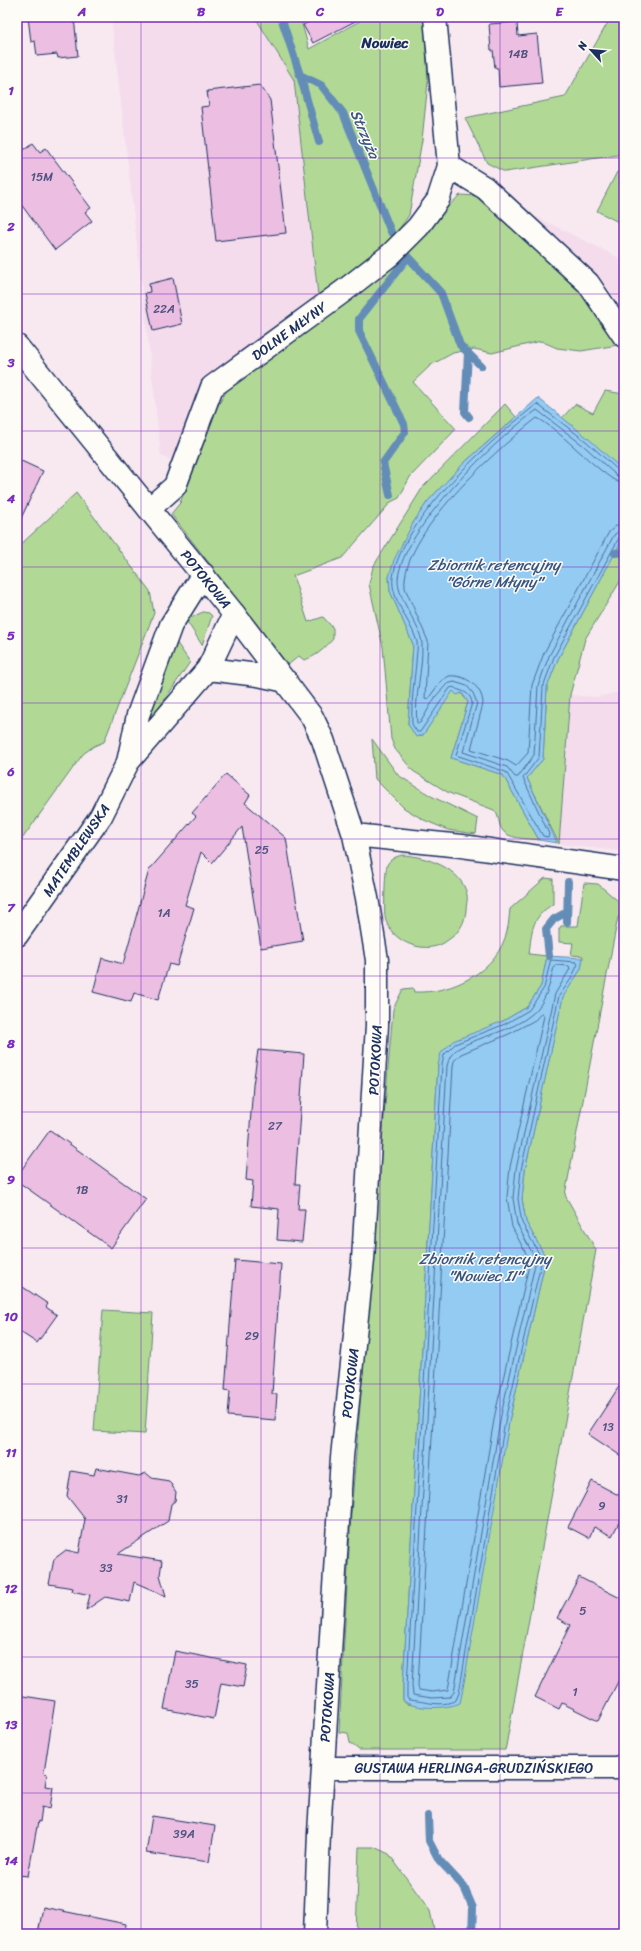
<svg xmlns="http://www.w3.org/2000/svg" width="641" height="1951" viewBox="0 0 641 1951" font-family="Sriracha,sans-serif">
<rect width="100%" height="100%" fill="#f8e9f1"/>
<filter id="ink" filterUnits="userSpaceOnUse"><feTurbulence type="fractalNoise" baseFrequency=".025" numOctaves="2"/><feDisplacementMap in="SourceGraphic" scale="8" xChannelSelector="R" yChannelSelector="G"/><feConvolveMatrix kernelMatrix="1 2 1 2 8 2 1 2 1" color-interpolation-filters="sRGB"/></filter>
<g filter="url(#ink)">
<path fill="#f4dcec" d="M111 17H255L294 80 318 295 219 371 176 462 161 456Z
M535 216 624 260V310L606 286Z
M624 691V852L559 844 570 695 597 697Z"/>
<path fill="#b1d995" stroke="#66847a" d="M255 17H300L309 49 367 17H424L428 82 422 140 409 215C388 249 349 271 318 295L294 80Z
M611 17H624V154L505 172 487 163 465 118 565 97Z
M617 172 624 176V225L597 211Z
M460 195 478 196 496 209 588 298 618 345 581 351 557 348 541 341 492 353 474 349 453 353 431 365 413 382 456 429 410 477 399 498 391 502 342 558 293 576 308 622 323 617 333 628V639C325 648 316 657 304 660L299 656 288 665 171 514 180 503 212 415 229 387 360 293 400 256 421 232Z
M605 391 624 394V471L562 418 575 404 593 413Z
M505 404 516 417 464 463 428 501 413 523 389 577 390 591 413 644 408 724 417 737 423 735 453 690 461 693 468 702 451 758 503 775 539 840C527 838 507 840 501 828 498 821 499 815 494 810L449 793 413 771 395 749 391 739 383 647 369 584 373 567 423 487Z
M76 493 150 591 154 613 104 742 94 746 83 754 17 846V548Z
M624 536V575L585 639 570 695 559 844 527 778 543 759 547 687 558 659Z
M203 612 209 613 212 616 202 645 186 620Z
M174 639 190 662 146 727Z
M372 739 398 775 431 796 478 819 476 834 448 830 424 820 404 808 375 779Z
M402 855C425 856 462 868 467 895 468 899 466 905 466 910 465 923 459 933 448 940 428 957 390 943 385 917 384 910 385 871 387 865 390 859 395 857 402 855Z
M545 878 553 879V904C531 918 532 930 529 954L547 956 541 986 527 1007 503 1021 438 1065 403 1685V1700L406 1704 416 1705 489 1529 510 1417 546 1258 526 1222 522 1199 525 1170 563 996 581 969 583 956 571 955 573 943 559 942V929L561 926H578L584 883 598 884 624 906V917H618L565 1195 596 1250 506 1746 505 1750H359L350 1743 348 1733 339 1732 351 1514 393 1009 403 989 413 988 414 992C452 994 498 971 507 931 509 924 509 916 510 909Z
M103 1310 153 1313 145 1434 94 1431Z
M359 1847H374L389 1854 430 1911 435 1934H356Z"/>
<path fill="#94cbf2" stroke="#648db7" d="M538 398 589 439 624 471V536L558 659 547 687 543 759 527 778 557 843 539 840 503 775 451 758 468 702 462 693 457 695 453 691 423 735 416 737 408 724 413 644 390 591 389 577 394 560 413 523 428 501 464 463Z
M547 956 583 958 581 969 563 997 525 1170 522 1199 526 1222 546 1258 510 1417 462 1694 460 1703C448 1709 412 1710 403 1700V1685L438 1065 441 1053 453 1041 503 1021 527 1007 541 986Z"/>
<g fill="none" stroke-linecap="round" stroke-linejoin="round">
<path stroke="#4b6d99" stroke-width="1" d="M624 473 620 472 587 442 537 404C492 439 402 519 393 577 390 599 411 621 417 642 418 648 416 657 416 663 414 683 411 704 412 724L417 732H420L450 688C455 686 455 689 459 690 466 692 471 695 472 703L456 755 506 772 543 836 548 837 549 834 523 778 539 757 543 687 554 657 619 538 624 535
M624 478 617 476 584 446 537 410C497 438 402 529 398 579 397 600 421 625 422 644 423 670 414 697 417 723H420L436 696 447 684 454 682 467 686 473 693 477 703 463 752 507 767 515 777H518L534 755 538 686 549 656 614 535 619 531 624 530
M624 484C607 483 559 428 537 418 498 448 400 535 405 588L428 641 425 698 428 699 441 681 449 676C465 674 483 687 483 704L471 749 508 761 516 766 528 753 532 685 544 653 609 532 616 526 624 524
M551 960 576 962 578 964 571 979 559 996 521 1170 518 1199 522 1223 542 1259 506 1416 459 1693 456 1700C442 1708 424 1701 409 1700L407 1698V1685L442 1065 444 1055 455 1044 505 1024 529 1010 544 988Z
M556 965 569 966 570 969 555 994 516 1169 513 1198 517 1224 536 1260 501 1415 454 1692 450 1697 432 1698 413 1695 412 1685 447 1066C449 1058 452 1052 459 1048 482 1035 511 1032 532 1014 546 1003 550 983 554 967Z
M542 1013 544 1016 510 1167 507 1197 512 1227 530 1261 495 1414 448 1690 432 1692 419 1690 418 1685 453 1066 454 1061 461 1054 509 1034 535 1020Z"/>
<path stroke="#648db7" stroke-width="8" d="M281 17 300 75 321 85 343 113 391 232
M300 75 319 142
M468 352 465 412 469 417
M390 495 383 463 405 432 404 424 359 331V319L408 257 441 293 460 345 481 366
M615 553 624 552
M567 922 568 882
M549 956 546 929 554 919 567 912
M428 1816 429 1841 439 1860 464 1887 473 1908 472 1934"/>
</g>
<path fill="#ebbee2" stroke="#1b2f5e" d="M28 17H74L78 56 58 58 57 54 37 56 35 41 31 42Z
M318 17H363L313 43 303 25Z
M517 22 518 36 537 34 542 83 499 87 498 68H495L493 50H491L489 24Z
M260 85 270 100 286 233 216 241 201 107 209 106 207 91Z
M33 143 40 152 46 148 91 208 85 212 92 221 55 250 17 199V155Z
M173 278 182 324 153 331 145 293 150 292 149 284Z
M17 459 43 471 17 527Z
M226 774 250 795 245 803 286 838 303 941 261 948 242 827 212 863 201 852 185 905 194 908 177 966 169 964 158 1000 134 993 131 1002 93 992 102 958 123 964 149 870 196 816 192 813Z
M258 1050 304 1054 295 1184H300L298 1209H305L302 1242 277 1240 279 1209 251 1206 253 1181 246 1180 253 1085Z
M50 1130 146 1199 111 1248 17 1181V1176Z
M235 1260 281 1264 272 1394H277L275 1420 228 1416 230 1391 225 1390Z
M17 1283 48 1304 46 1307 57 1315 37 1343 17 1330Z
M624 1379V1458L588 1434Z
M96 1468 139 1476 146 1473 152 1478 169 1481 176 1492 175 1501 171 1504 168 1521 118 1554 162 1561 160 1575 166 1596 134 1582 130 1602 105 1597 86 1610 90 1595 72 1591 73 1588 49 1584 54 1559 66 1550 79 1553 85 1519 67 1496 71 1471 94 1475Z
M592 1481 624 1498V1513L612 1536 594 1527 589 1538 568 1527Z
M579 1577 624 1600V1670L598 1721 562 1703 559 1709 535 1697 570 1625 557 1618Z
M175 1651 247 1665 243 1687 221 1683 214 1719 164 1709Z
M17 1695 55 1701 44 1773 47 1774 45 1786 53 1787 50 1809 42 1807 40 1822 38 1821 28 1876 17 1875Z
M152 1816 215 1826 209 1862 146 1853Z
M43 1907 126 1924 125 1934H38Z"/>
<g fill="none" stroke-linecap="round" stroke-linejoin="round">
<defs>
<path id="minor" d="M449 166 485 188 588 283 624 336
M149 509 175 486 212 387 345 290 390 255 418 227 438 200 449 166 435 17
M234 614 312 717 323 740 354 835 367 898 377 960V1025L363 1260 342 1457 319 1833 315 1934
M208 669 258 675 286 681
M354 835 462 846 624 869
M323 1768H616L624 1766"/>
<path id="tertiary" d="M17 346 234 614 208 669 128 762
M17 935 101 816 128 762 138 715 171 625 203 574"/>
</defs>
<use href="#minor" stroke="#1b2f5e" stroke-width="25"/>
<use href="#tertiary" stroke="#1b2f5e" stroke-width="25"/>
<use href="#minor" stroke="#fdfcf7" stroke-width="22"/>
<use href="#tertiary" stroke="#fdfcf7" stroke-width="22"/>
</g>
</g>
<path fill="none" stroke="#7b2cbf" stroke-width="1" stroke-opacity="0.55" d="M141 17V1934M261 17V1934M380 17V1934M500 17V1934M17 158H624M17 294H624M17 431H624M17 567H624M17 703H624M17 839H624M17 976H624M17 1112H624M17 1248H624M17 1384H624M17 1520H624M17 1657H624M17 1793H624"/>
<g text-anchor="middle" stroke-width="3" stroke-linejoin="round" paint-order="stroke">
<g font-size="12" fill="#4f537f">
<text x="518" y="58">14B</text>
<text x="42" y="181">15M</text>
<text x="164" y="313">22A</text>
<text x="262" y="854">25</text>
<text x="164" y="917">1A</text>
<text x="275" y="1130">27</text>
<text x="82" y="1194">1B</text>
<text x="252" y="1340">29</text>
<text x="608" y="1431">13</text>
<text x="122" y="1503">31</text>
<text x="602" y="1510">9</text>
<text x="106" y="1572">33</text>
<text x="583" y="1615">5</text>
<text x="192" y="1688">35</text>
<text x="575" y="1696">1</text>
<text x="184" y="1838">39A</text>
</g>
<g font-size="14" fill="#1b2f5e" stroke="#fdfcf7">
<text transform="translate(289 331) rotate(-36)" y="5">DOLNE MŁYNY</text>
<text transform="translate(206 579) rotate(51)" y="5">POTOKOWA</text>
<text transform="translate(76 850) rotate(-56)" y="5">MATEMBLEWSKA</text>
<text transform="translate(375 1060) rotate(-87)" y="5">POTOKOWA</text>
<text transform="translate(350 1383) rotate(-84)" y="5">POTOKOWA</text>
<text transform="translate(327 1707) rotate(-86)" y="5">POTOKOWA</text>
<text x="474" y="1773">GUSTAWA HERLINGA-GRUDZIŃSKIEGO</text>
</g>
<g font-size="15" font-weight="bold" fill="#1b2f5e" stroke="#fdfcf7">
<text x="385" y="48">Nowiec</text>
</g>
<g font-size="15" font-style="italic" fill="#395683" stroke="#fdfcf7">
<text transform="translate(365 134) rotate(67)" y="5">Strzyża</text>
<text x="494" y="570">Zbiornik retencyjny<tspan x="494" dy="17">"Górne Młyny"</tspan></text>
<text x="485" y="1264">Zbiornik retencyjny<tspan x="485" dy="17">"Nowiec II"</tspan></text>
</g>
</g>
<rect width="641" height="1951" fill="none" stroke="#fdfcf7" stroke-width="44"/>
<g transform="translate(591 50) rotate(297)" stroke="#fdfcf7" stroke-width="3" paint-order="stroke">
<path d="M0-3L7 15L0 10L-7 15Z" fill="#1b2f5e"/>
<text y="-6" font-size="11" font-weight="bold" text-anchor="middle" fill="#1b2f5e">N</text>
</g>
<rect x="22" y="22" width="597" height="1907" fill="none" stroke="#7b2cbf" stroke-width="1.5"/>
<g font-size="13" text-anchor="middle" font-weight="bold" fill="#7b2cbf">
<text x="82" y="16">A</text>
<text x="201" y="16">B</text>
<text x="320" y="16">C</text>
<text x="440" y="16">D</text>
<text x="559" y="16">E</text>
<text x="11" y="95">1</text>
<text x="11" y="231">2</text>
<text x="11" y="367">3</text>
<text x="11" y="503">4</text>
<text x="11" y="640">5</text>
<text x="11" y="776">6</text>
<text x="11" y="912">7</text>
<text x="11" y="1048">8</text>
<text x="11" y="1184">9</text>
<text x="11" y="1321">10</text>
<text x="11" y="1457">11</text>
<text x="11" y="1593">12</text>
<text x="11" y="1729">13</text>
<text x="11" y="1865">14</text>
</g>
</svg>
